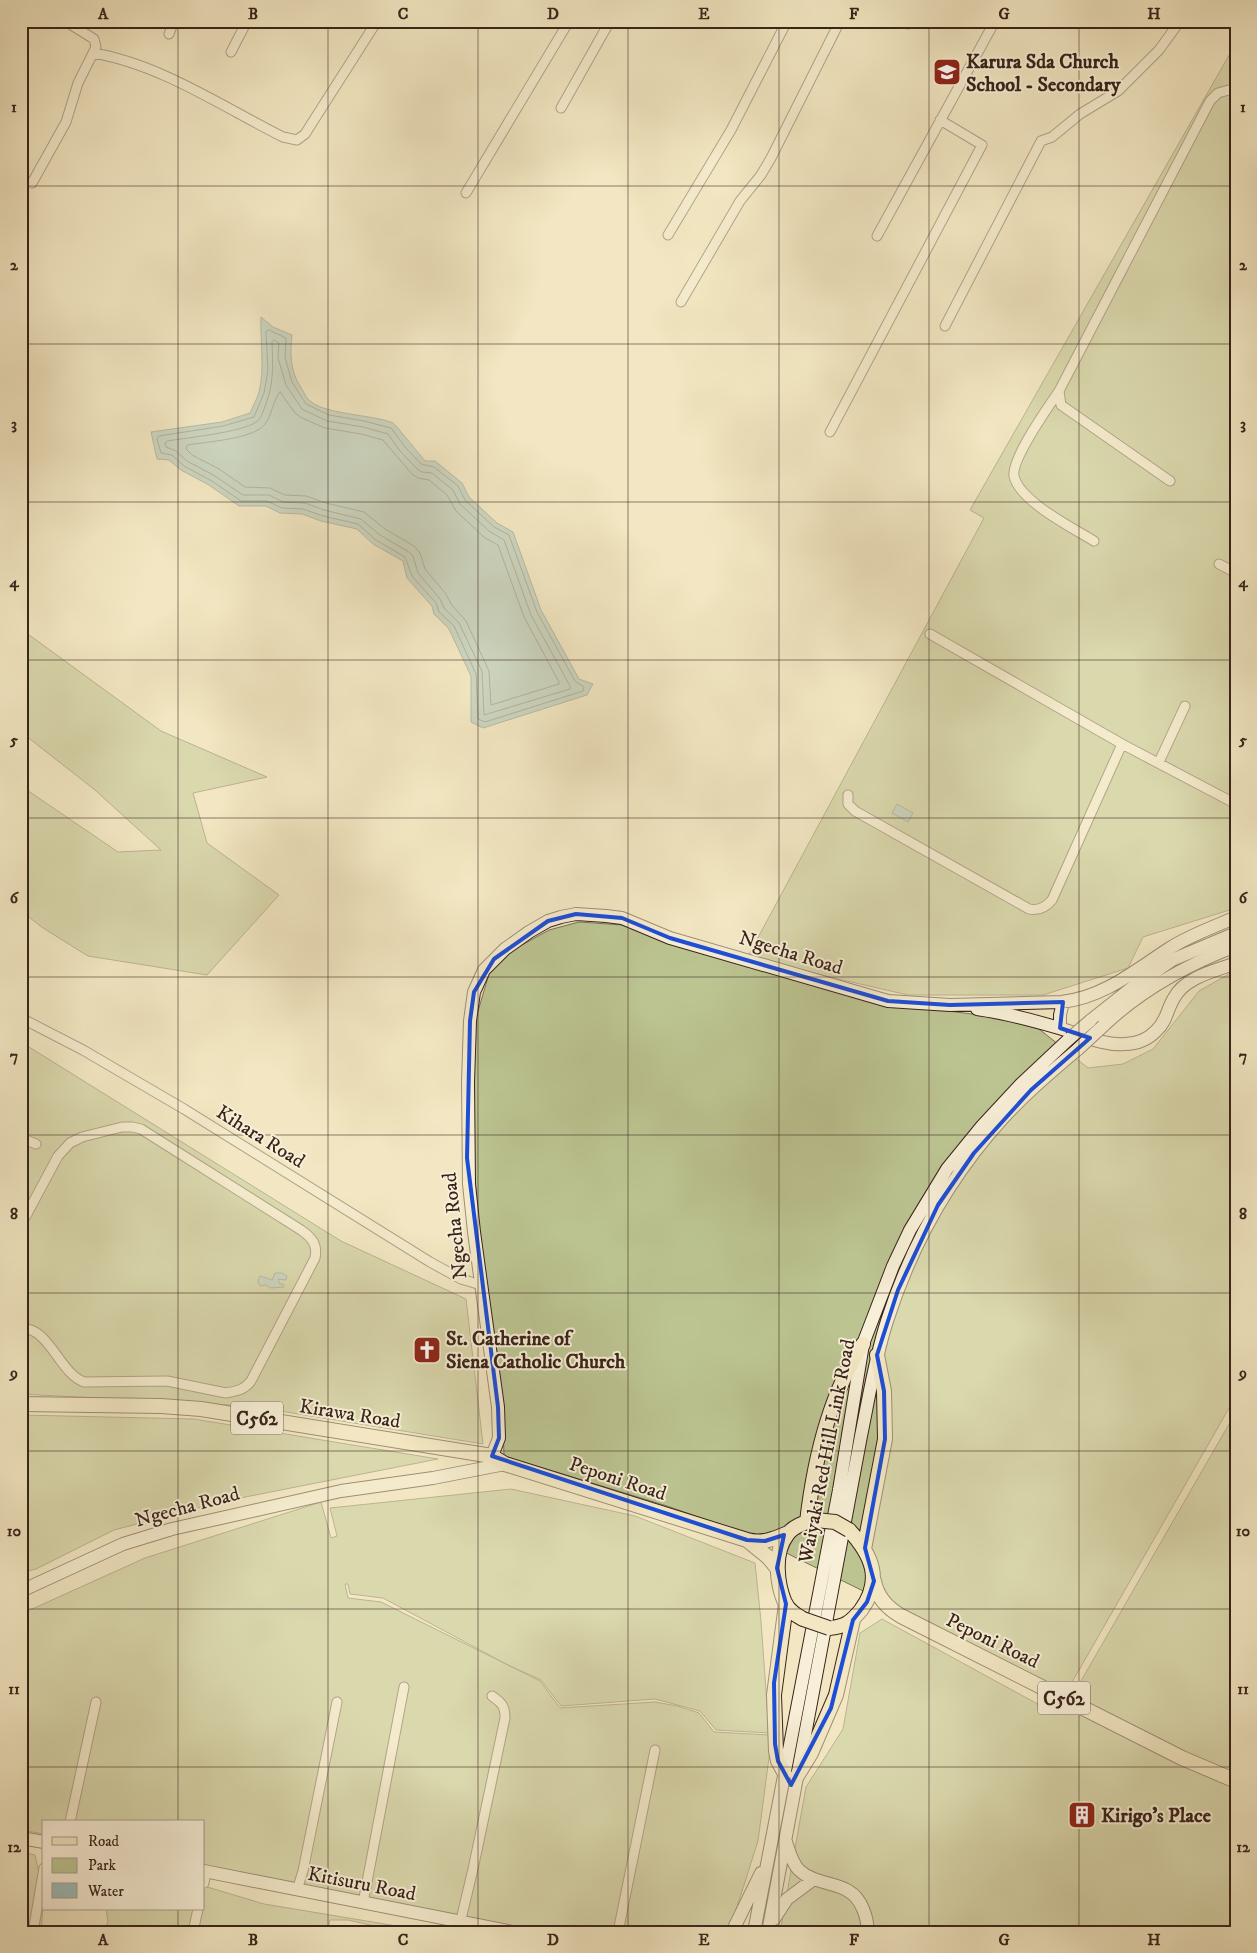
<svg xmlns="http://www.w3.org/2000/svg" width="1257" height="1953" viewBox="0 0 1257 1953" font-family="'IM FELL DW Pica',serif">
<rect width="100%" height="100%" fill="#f2e7c2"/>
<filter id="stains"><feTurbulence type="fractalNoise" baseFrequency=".004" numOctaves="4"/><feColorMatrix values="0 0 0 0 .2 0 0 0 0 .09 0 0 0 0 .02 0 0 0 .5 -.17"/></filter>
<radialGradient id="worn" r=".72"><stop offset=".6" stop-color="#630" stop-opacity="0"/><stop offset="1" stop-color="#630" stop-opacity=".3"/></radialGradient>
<path fill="#bcc592" stroke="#7a7456" d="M1236 43V908L1143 937 1128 968 1043 995H908L747 958 984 518 970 510Z
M21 629 161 731 267 777 193 793 207 843 279 895 207 975 88 956 43 928 21 911V786L118 852 161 850 95 790 21 732Z
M579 922 623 925 948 1011 988 1016 1039 1029 1088 1068 1123 1064 1153 1049 1199 991 1236 970V1396L1067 1691 1081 1681 1236 1412V1932H780L806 1787 843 1729 860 1633 882 1619 1045 1708 1067 1692 750 1535 667 1506 504 1456 502 1391 489 1317 468 1158 476 1018 489 974 513 950 549 930Z
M21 1042 341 1241 466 1299 483 1444 249 1406 21 1394Z
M21 1415 194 1419 438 1459 225 1501 114 1530 36 1569 21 1573Z
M511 1489 635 1516 755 1563 761 1621 769 1733 716 1730 700 1711 655 1699 561 1706 541 1680 508 1665 383 1598 350 1594 348 1584H345L348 1598 381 1602 540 1681 560 1708 655 1702 677 1706 699 1713 714 1732 769 1735 770 1750 758 1841 729 1932H545L228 1872 204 1866V1822H44V1834L21 1830V1614L145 1558 321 1502 331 1538 337 1536 330 1508Z
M21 1852 35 1855 44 1895 41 1932H21Z
M204 1886 264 1904 433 1932H379V1927L348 1920H330L327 1932H105L108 1921 106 1909H204Z"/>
<path fill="#9dbebb" stroke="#75807b" d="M261 317 273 327 292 335C290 353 290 370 300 386 303 390 305 396 308 399 322 415 372 414 393 423 395 424 420 455 425 461H435L462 483 469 497 497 523 513 532 541 610 579 679 593 684 587 695 483 728 471 722V676L449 629 434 614 432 606 407 578 403 561 373 544 357 529 321 521 302 514 280 513 266 506H239L209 485 181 470 169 460 157 459 151 432 222 422 250 413C253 406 257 399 259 392 265 370 260 340 261 317Z
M897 804 913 813 908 822 892 813Z
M275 1273H282L287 1276 286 1280 278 1279 280 1284H283L284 1287 271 1288 266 1285 260 1286 258 1281 260 1276 272 1280Z"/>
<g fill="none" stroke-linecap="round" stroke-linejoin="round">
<path stroke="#6b706a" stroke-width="1" d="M269 330 286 338 285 357 292 382 306 404 329 415 364 421 391 428 405 447 421 464 434 467 458 486 465 500 494 527 509 535 537 612 575 681 584 687 583 691 485 722 478 719 476 674 454 626 439 612 436 603 412 576 405 557 376 540 358 524 323 516 303 509 282 508 267 501H241L212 481 184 466 172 455 161 453 157 439 159 436 223 426 254 417 264 393 268 370 266 332Z
M274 340 279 343 278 358 286 385 302 409 327 421 363 427 388 434 400 451 417 469 422 472 432 473 453 490 460 504 489 531 504 540 531 615 570 686V689L484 715 482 671 459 623 444 608 440 599 418 573 413 556 409 552 380 535 361 519 324 510 305 503 283 502 269 495H243L215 476 187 461 176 451 166 447 165 443 167 441C186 438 243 432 256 422 261 419 262 414 264 409 274 385 273 368 272 342Z
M280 392 295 413 302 418 325 428 361 434 383 440 412 474 418 478 429 480 447 495 456 511 485 538 498 545 524 617 559 682V684L491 705 489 671 466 621 451 604 446 594 425 569 420 553 414 546 385 529 364 512 326 503 306 496 285 495 270 488 245 487 219 469 192 455 186 449 187 445C205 442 255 439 265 424 272 415 273 400 280 392Z"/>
<defs>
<path id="street" d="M903 21 908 24
M169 34 174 21
M231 52 247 21
M93 53C160 64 223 107 283 137L297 140 305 134 377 21
M561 108 610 21
M32 183 66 122 78 83 96 47 94 39 65 21
M466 193 569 21
M668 235 731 130 787 21
M877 236 995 21
M681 302 740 201 761 175 771 158 840 21
M945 326 1041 141 1052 137 1080 114 1118 91 1159 50 1180 21
M1059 391C1049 406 1011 459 1014 476 1019 501 1073 528 1094 541
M830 432 982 145 940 120
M1170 481 1061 405 1059 391 1210 101 1218 93 1236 88
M1219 564 1236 573
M930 634 1122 744 1236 804
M1159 762 1185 706
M848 795V804L855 811 1029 909C1038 911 1046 907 1052 900L1122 744
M21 1018 83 1050 184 1109 430 1262 461 1279 481 1285
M21 1138 36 1144
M21 1225 58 1156 70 1143 82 1137 122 1127H132L141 1129 301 1230C311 1237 318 1244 315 1258L251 1381C244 1390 237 1391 226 1393L167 1381 84 1382C59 1373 49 1326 21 1329
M70 1822 96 1702
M204 1883 206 1871
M297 1890 303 1871 337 1702
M363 1903 404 1687
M33 1932 44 1868
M193 1932 198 1909
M458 1932 473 1869 505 1718C505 1706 502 1703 492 1696
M618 1932 655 1750"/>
<path id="secondary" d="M977 1009C1005 1013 1032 1020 1059 1028 1080 1034 1102 1046 1125 1044 1137 1044 1148 1039 1156 1031 1167 1021 1167 1009 1174 998 1185 977 1215 971 1236 963
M1090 1021 1133 987 1172 960 1236 933
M1103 1026C1142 989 1186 965 1236 946
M1060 1028V1015L1063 1002
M492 1456 499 1438 498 1407 474 1232 469 1184 468 1082 470 1021 474 992 484 970 505 949 529 932 548 921 561 917 576 914 606 916 622 918 670 938 888 1001 950 1005 1061 1002C1103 998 1136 970 1170 948 1190 935 1214 927 1236 917
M21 1591 123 1544 172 1529 341 1491 433 1478 505 1464
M21 1838 44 1842
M786 1842C789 1851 792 1863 799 1870 819 1889 851 1878 863 1909 866 1916 868 1924 867 1932
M204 1871 513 1932
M774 1919 787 1899 814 1879
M732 1932 761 1873
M754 1932 839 1490 863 1344 893 1266 910 1230 947 1169 982 1126 1021 1084 1070 1038
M768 1932 861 1436C869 1397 875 1358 887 1321 911 1246 950 1176 1003 1118 1026 1093 1052 1071 1078 1049"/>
<path id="primary" d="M21 1404 161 1406 201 1409 492 1456 505 1464 747 1540C762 1544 774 1539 788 1533
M807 1522C814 1462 829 1395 863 1344
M747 1540 768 1557 777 1568
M864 1549 885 1439 884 1391 877 1355
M874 1581C877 1597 887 1608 901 1616L1182 1758 1236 1781
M803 1619C796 1615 789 1611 785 1603 777 1584 773 1553 787 1535 792 1527 805 1522 814 1520
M829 1628C845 1627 851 1622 861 1610 883 1580 872 1555 849 1530
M784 1772 778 1761 776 1751 774 1695 786 1604
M797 1776 811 1753 836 1695 853 1620"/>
</defs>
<use href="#street" stroke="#675444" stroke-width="11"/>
<use href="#secondary" stroke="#39231a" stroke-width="14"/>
<use href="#primary" stroke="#39231a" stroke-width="16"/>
<use href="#street" stroke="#f7efd7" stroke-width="9"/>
<use href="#secondary" stroke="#f7efd7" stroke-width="12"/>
<use href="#primary" stroke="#f2e7c2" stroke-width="14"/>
<defs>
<path id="secondary-bridge" d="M1070 1038 1090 1021
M1078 1049 1103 1026"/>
<path id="primary-bridge" d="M816 1520 835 1522 849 1530
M803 1619 829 1628"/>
</defs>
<use href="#secondary-bridge" stroke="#39231a" stroke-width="14" stroke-linecap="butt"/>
<use href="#primary-bridge" stroke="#39231a" stroke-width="16" stroke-linecap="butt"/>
<use href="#secondary-bridge" stroke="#f7efd7" stroke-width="12"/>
<use href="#primary-bridge" stroke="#f2e7c2" stroke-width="14"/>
</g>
<path d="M0 0H1257V1953H0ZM576 914 622 918 670 938 888 1001 950 1005 1063 1002 1060 1028 1090 1038 1031 1090 974 1153 938 1205 898 1290 877 1355 884 1391 885 1439 865 1548 874 1581 867 1602 853 1620 831 1708 791 1785 778 1761 775 1744 774 1683 786 1604 777 1568 784 1535 765 1541 747 1540 492 1456 499 1438 498 1407 467 1158 470 1021 474 992 494 959 548 921Z" fill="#f2e7c2" fill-opacity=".55" fill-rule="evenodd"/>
<path fill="none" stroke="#1d4ed8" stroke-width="4" stroke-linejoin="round" d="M576 914 622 918 670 938 888 1001 950 1005 1063 1002 1060 1028 1090 1038 1031 1090 974 1153 938 1205 898 1290 877 1355 884 1391 885 1439 865 1548 874 1581 867 1602 853 1620 831 1708 791 1785 778 1761 775 1744 774 1683 786 1604 777 1568 784 1535 765 1541 747 1540 492 1456 499 1438 498 1407 467 1158 470 1021 474 992 494 959 548 921Z"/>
<path fill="none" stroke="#39231a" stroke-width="1" stroke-opacity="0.55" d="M178 21V1822M328 21V1932M478 21V1932M628 21V1932M779 21V1932M929 21V1932M1079 21V1932M21 186H1236M21 344H1236M21 502H1236M21 660H1236M21 818H1236M21 977H1236M21 1135H1236M21 1293H1236M21 1451H1236M21 1609H1236M21 1767H1236M178 1909V1932"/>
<defs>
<symbol id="school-square" viewBox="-11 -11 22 22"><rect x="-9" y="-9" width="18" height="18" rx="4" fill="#8f2418" stroke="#f7efd7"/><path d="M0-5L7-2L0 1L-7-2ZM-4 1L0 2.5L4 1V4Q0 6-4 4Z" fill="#fff"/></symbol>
<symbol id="church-square" viewBox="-11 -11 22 22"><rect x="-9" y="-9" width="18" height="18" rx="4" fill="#8f2418" stroke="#f7efd7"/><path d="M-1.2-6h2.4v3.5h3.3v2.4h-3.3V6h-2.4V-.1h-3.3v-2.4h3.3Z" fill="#fff"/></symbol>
<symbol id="building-square" viewBox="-11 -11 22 22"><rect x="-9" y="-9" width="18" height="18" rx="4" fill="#8f2418" stroke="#f7efd7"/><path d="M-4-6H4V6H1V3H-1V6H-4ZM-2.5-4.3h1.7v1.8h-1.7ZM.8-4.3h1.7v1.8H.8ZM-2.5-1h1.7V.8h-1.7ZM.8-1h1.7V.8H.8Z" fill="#fff"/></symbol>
</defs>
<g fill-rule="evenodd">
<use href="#school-square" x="931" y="56" width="32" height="32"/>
<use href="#church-square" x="411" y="1334" width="32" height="32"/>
<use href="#building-square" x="1066" y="1799" width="32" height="32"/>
</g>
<g text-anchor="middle" stroke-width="4" stroke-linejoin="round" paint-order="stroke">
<g fill="#f7efd7" stroke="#726053" stroke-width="1">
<rect x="231" y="1401.5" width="52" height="33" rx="4"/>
<rect x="1038" y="1681.5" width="52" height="33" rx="4"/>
</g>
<g font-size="19" font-weight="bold" fill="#39231a">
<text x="257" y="1425">C562</text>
<text x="1064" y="1705">C562</text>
</g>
<g font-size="20" font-weight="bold" fill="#39231a" stroke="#f7efd7" text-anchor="start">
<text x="966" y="68">Karura Sda Church<tspan x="966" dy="23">School - Secondary</tspan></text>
<text x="446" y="1345">St. Catherine of<tspan x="446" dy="23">Siena Catholic Church</tspan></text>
<text x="1101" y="1822">Kirigo's Place</text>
</g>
<g font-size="20" fill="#39231a" stroke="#f7efd7">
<text transform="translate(791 952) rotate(17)" y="7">Ngecha Road</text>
<text transform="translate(261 1136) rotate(32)" y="7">Kihara Road</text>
<text transform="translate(454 1226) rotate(-96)" y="7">Ngecha Road</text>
<text transform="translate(350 1413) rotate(9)" y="7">Kirawa Road</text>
<text transform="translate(826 1451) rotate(-79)" y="7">Waiyaki Red Hill Link Road</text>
<text transform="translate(618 1478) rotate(18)" y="7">Peponi Road</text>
<text transform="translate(187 1506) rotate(-15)" y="7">Ngecha Road</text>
<text transform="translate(993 1640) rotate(26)" y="7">Peponi Road</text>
<text transform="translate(362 1883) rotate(11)" y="7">Kitisuru Road</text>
</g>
</g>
<rect width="1257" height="1953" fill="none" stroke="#f2e7c2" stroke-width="55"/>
<rect x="42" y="1820" width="162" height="90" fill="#f7efd7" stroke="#ab9d8b"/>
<rect x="52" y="1837" width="25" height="8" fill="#f2e7c2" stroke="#ab9d8b"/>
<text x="88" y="1846" font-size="15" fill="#39231a">Road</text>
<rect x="52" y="1858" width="25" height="15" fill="#bcc592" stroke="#ab9d8b"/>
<text x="88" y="1870" font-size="15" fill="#39231a">Park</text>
<rect x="52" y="1883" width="25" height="15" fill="#9dbebb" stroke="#ab9d8b"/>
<text x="88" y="1896" font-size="15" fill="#39231a">Water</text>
<rect x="28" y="28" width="1202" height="1898" fill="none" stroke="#39231a" stroke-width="2"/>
<g font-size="16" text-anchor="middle" font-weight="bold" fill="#39231a">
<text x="103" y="19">A</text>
<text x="253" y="19">B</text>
<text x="403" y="19">C</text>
<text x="553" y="19">D</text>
<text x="704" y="19">E</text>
<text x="854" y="19">F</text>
<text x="1004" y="19">G</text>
<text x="1154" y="19">H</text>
<text x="14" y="112">1</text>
<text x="1243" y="112">1</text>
<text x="14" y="270">2</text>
<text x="1243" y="270">2</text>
<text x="14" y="429">3</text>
<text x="1243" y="429">3</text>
<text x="14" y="587">4</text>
<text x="1243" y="587">4</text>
<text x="14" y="745">5</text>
<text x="1243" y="745">5</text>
<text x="14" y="903">6</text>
<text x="1243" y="903">6</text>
<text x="14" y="1061">7</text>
<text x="1243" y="1061">7</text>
<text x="14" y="1219">8</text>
<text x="1243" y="1219">8</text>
<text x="14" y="1378">9</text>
<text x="1243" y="1378">9</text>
<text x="14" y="1536">10</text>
<text x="1243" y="1536">10</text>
<text x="14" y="1694">11</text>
<text x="1243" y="1694">11</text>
<text x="14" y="1852">12</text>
<text x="1243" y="1852">12</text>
<text x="103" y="1945">A</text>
<text x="253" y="1945">B</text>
<text x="403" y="1945">C</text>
<text x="553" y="1945">D</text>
<text x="704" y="1945">E</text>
<text x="854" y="1945">F</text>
<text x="1004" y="1945">G</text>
<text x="1154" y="1945">H</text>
</g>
<rect width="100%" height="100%" filter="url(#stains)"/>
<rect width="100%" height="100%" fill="url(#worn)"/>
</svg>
